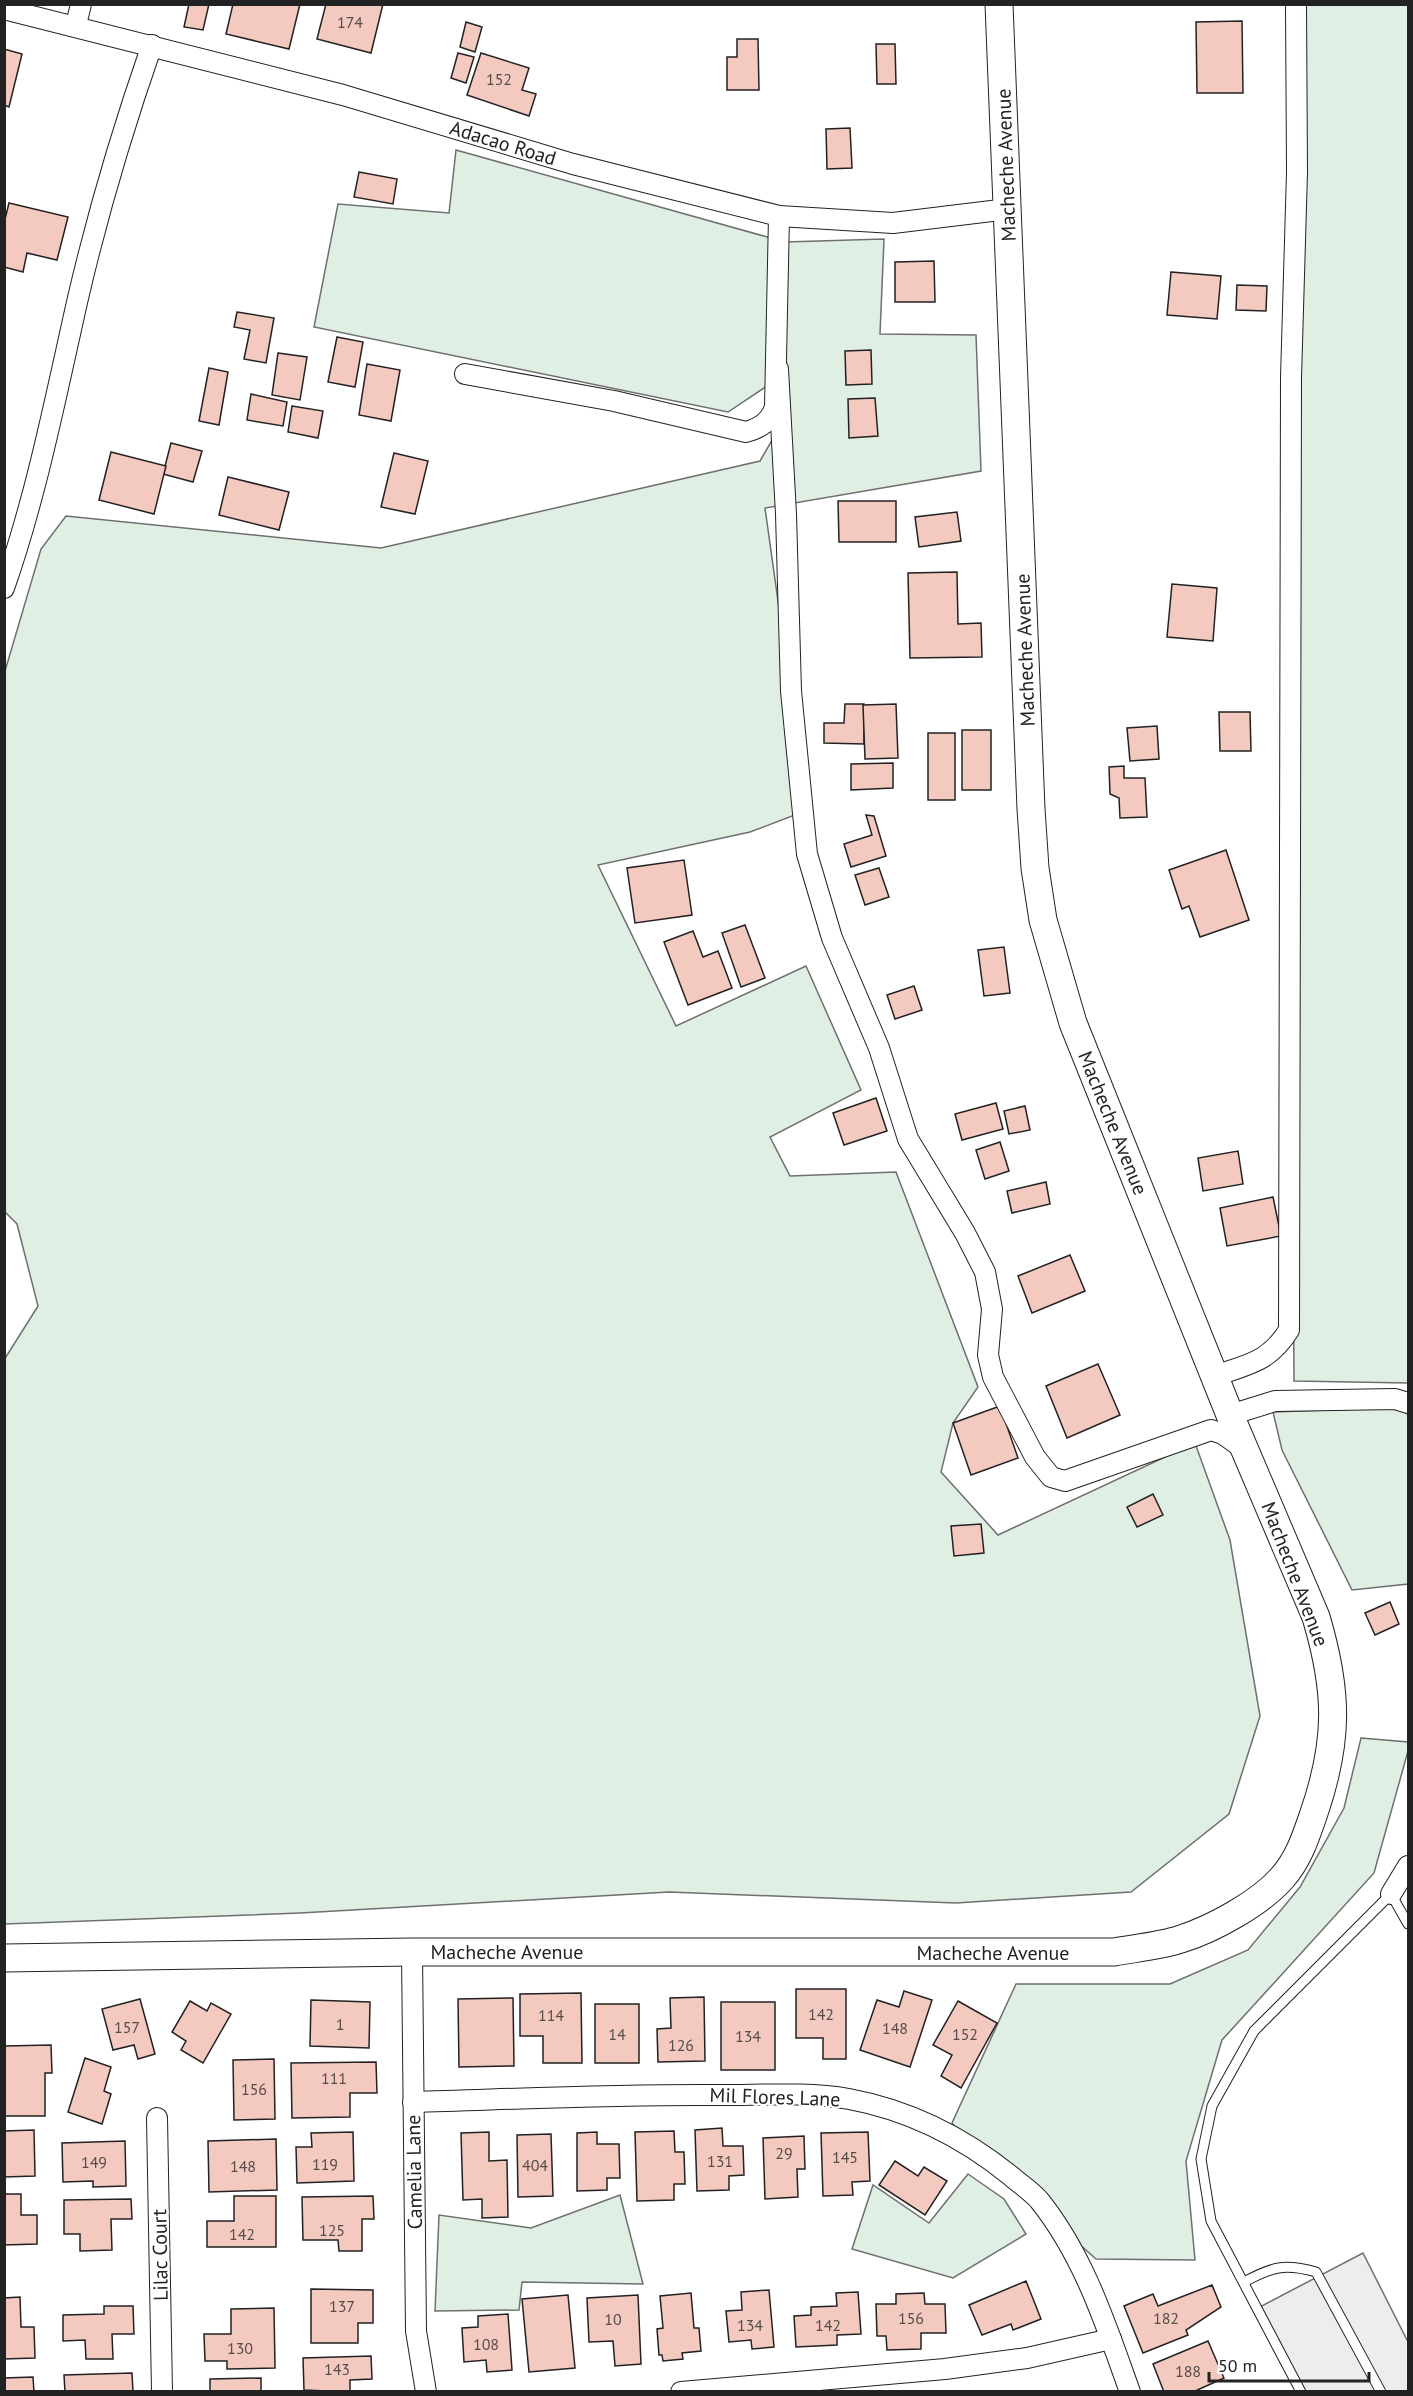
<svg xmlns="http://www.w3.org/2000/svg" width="1413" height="2396" font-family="'PT Sans',sans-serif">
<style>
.green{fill:#e0efe3;stroke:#6f6f6f;stroke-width:1.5}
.parking{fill:#ededed;stroke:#6f6f6f;stroke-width:1.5}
.building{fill:#f3c9c0;stroke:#222;stroke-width:1.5}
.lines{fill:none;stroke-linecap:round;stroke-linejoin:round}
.service-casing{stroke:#222;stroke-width:11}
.minor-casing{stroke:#222;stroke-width:22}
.secondary-casing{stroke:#222;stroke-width:29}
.service{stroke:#fff;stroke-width:9}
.minor{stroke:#fff;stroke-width:20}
.secondary{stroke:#fff;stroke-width:27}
.labels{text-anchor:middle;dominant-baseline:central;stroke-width:4.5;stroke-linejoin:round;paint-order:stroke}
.number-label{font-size:16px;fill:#564c4a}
.street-label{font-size:20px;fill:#222;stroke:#fff}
</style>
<rect width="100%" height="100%" fill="#fff"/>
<g class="green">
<path d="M1296 5H1408V1383L1294 1381 1291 875Z"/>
<path d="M456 150 785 242 884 239 880 334 976 335 981 471 765 508 797 737 800 813 750 832 598 865 676 1026 806 966 861 1090 770 1137 790 1176 896 1172 978 1387 953 1423 941 1472 998 1535 1195 1443 1230 1540 1260 1716 1229 1814 1131 1892 956 1903 669 1892 300 1913 5 1924 4 1360 38 1306 17 1224 5 1212V671L41 549 66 516 381 548 760 461 786 416 785 374 728 412 314 327 338 204 449 213Z"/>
<path d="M1385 1408 1407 1411 1408 1418V1584L1352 1590 1282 1450 1273 1412Z"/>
<path d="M1361 1738 1408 1742V1751L1374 1873 1222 2040 1186 2161 1195 2260 1096 2259 967 2144 952 2123 1016 1984H1170L1248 1950 1300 1887 1344 1808Z"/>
<path d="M968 2174 1004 2199 1026 2234 953 2278 852 2249 873 2185 929 2223Z"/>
<path d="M620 2195 643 2284 522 2282 519 2310 435 2311 439 2215 531 2228Z"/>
</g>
<path class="parking" d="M1363 2253 1408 2342V2391H1298L1256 2309Z"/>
<g class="building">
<path d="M189 4H209L203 30 184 27Z"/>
<path d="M233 4H300L289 49 226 34Z"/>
<path d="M326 4H383L371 53 317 39Z"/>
<path d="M1242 21 1243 93H1197L1196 22Z"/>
<path d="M466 22 482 27 475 52 460 47Z"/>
<path d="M737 39H758L759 90H727V57H737Z"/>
<path d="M876 44H895L896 84H877Z"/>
<path d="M4 49 22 54 9 107 4 105Z"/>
<path d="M458 53 474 57 466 83 451 78Z"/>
<path d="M481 53 529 68 522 90 536 94 529 116 467 95Z"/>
<path d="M850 128 852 168 827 169 826 129Z"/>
<path d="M359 172 397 179 393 204 354 197Z"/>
<path d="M9 203 68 217 57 260 27 253 23 272 4 267V223Z"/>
<path d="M934 261 935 302H895V262Z"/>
<path d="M1171 272 1221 276 1217 319 1167 315Z"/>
<path d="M1237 285 1267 286 1266 311 1236 310Z"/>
<path d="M237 312 274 318 266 363 244 359 250 330 234 327Z"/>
<path d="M337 337 363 342 355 387 328 382Z"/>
<path d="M871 350 872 384 846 385 845 351Z"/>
<path d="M278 353 307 357 300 400 272 395Z"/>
<path d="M367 364 400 370 391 421 359 415Z"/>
<path d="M209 368 228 372 219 425 199 421Z"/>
<path d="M251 394 287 402 283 426 247 420Z"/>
<path d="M875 398 878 436 849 438 848 399Z"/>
<path d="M292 406 323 411 318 438 288 432Z"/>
<path d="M171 443 202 451 193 482 163 474Z"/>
<path d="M111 452 166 466 154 514 99 500Z"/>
<path d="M394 453 428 461 415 514 381 507Z"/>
<path d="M228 477 289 492 279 530 219 515Z"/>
<path d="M838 501H896V542H839Z"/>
<path d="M957 512 961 541 919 547 915 517Z"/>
<path d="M957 572 958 624 981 623 982 657 910 658 908 573Z"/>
<path d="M1172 584 1217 588 1213 641 1167 637Z"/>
<path d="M845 704H864V744L824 743V723H844Z"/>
<path d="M896 704 898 758 865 759 863 705Z"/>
<path d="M1219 712H1250L1251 751H1220Z"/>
<path d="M1157 726 1159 759 1130 761 1127 728Z"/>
<rect x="962" y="730" width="29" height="60"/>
<rect x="928" y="733" width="27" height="67"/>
<path d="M893 763V788L851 790V764Z"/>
<path d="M1124 766V778H1145L1147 817 1120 818 1119 798 1110 794 1109 767Z"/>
<path d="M866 815 874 816 886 856 851 867 844 844 872 835Z"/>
<path d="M1226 850 1249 920 1200 937 1189 906 1182 909 1169 870Z"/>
<path d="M684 860 692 915 635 923 627 868Z"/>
<path d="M879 868 889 897 865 905 855 875Z"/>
<path d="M745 925 765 978 741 987 722 933Z"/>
<path d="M693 931 703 957 718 951 732 988 688 1005 664 942Z"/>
<path d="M1004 947 1010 993 984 996 978 950Z"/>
<path d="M914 986 922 1010 895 1019 887 995Z"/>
<path d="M876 1098 887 1131 844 1145 833 1113Z"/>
<path d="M996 1103 1003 1129 962 1140 955 1114Z"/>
<path d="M1025 1106 1030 1130 1009 1134 1004 1111Z"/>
<path d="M1000 1142 1009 1171 985 1179 976 1150Z"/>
<path d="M1238 1151 1243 1184 1203 1191 1198 1158Z"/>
<path d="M1046 1182 1050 1204 1012 1213 1007 1191Z"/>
<path d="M1273 1197 1281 1236 1227 1246 1220 1208Z"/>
<path d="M1070 1255 1085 1291 1032 1313 1018 1276Z"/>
<path d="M1098 1364 1120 1415 1067 1438 1046 1386Z"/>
<path d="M1000 1406 1018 1458 971 1475 953 1423Z"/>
<path d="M1153 1494 1163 1515 1137 1527 1127 1507Z"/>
<path d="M981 1524 984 1553 954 1556 951 1526Z"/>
<path d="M1390 1602 1399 1624 1375 1635 1365 1613Z"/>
<path d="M796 1989H846V2059H823V2038H796Z"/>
<path d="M904 1991 932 2000 910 2067 860 2050 877 2000 899 2007Z"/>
<path d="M581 1993 582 2063H543V2036H520V1994Z"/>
<path d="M704 1997 705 2061 658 2062 657 2029 671 2028 670 1998Z"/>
<path d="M513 1998 514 2066 459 2067 458 1999Z"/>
<path d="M140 1999 155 2054 138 2059 134 2045 113 2050 102 2009Z"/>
<path d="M311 2000 370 2002 369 2048 310 2046Z"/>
<path d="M190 2001 207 2011 211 2003 231 2014 203 2063 181 2050 186 2041 172 2032Z"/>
<path d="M958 2001 997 2023 961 2088 941 2076 952 2055 933 2045Z"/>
<rect x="721" y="2002" width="54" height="68"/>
<rect x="595" y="2004" width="44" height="59"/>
<path d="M51 2045 52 2073H45V2116H4V2046Z"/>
<path d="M85 2058 111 2067 104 2091 111 2094 102 2124 68 2112Z"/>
<path d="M274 2059 275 2119 234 2120 233 2060Z"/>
<path d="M376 2062 377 2093H350V2117L292 2118 291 2063Z"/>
<path d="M722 2128 723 2146H743L744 2175 729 2176V2190L697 2191 695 2130Z"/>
<path d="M34 2130 35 2176 4 2177V2131Z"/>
<path d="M674 2131 675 2152H684L685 2184H674V2200L637 2201 635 2132Z"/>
<path d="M353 2132 354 2181 297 2183 296 2147H312L311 2133Z"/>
<path d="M489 2132V2161L507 2160 508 2217 482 2218V2199L463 2200 461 2133Z"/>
<path d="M597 2132V2144H619L620 2178H607V2190L577 2191V2133Z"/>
<path d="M868 2132 870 2181 852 2182 853 2195 823 2196 821 2133Z"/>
<path d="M551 2134 553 2196 518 2197 517 2135Z"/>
<path d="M804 2136 805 2169H797L798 2197 765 2199 763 2138Z"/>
<path d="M276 2139 277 2190 209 2192 208 2141Z"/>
<path d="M125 2141 126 2186 93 2187V2181L63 2182 62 2143Z"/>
<path d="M895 2161 918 2176 924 2167 947 2181 925 2215 879 2185Z"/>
<path d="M4 2194H21V2215H37V2244L4 2245Z"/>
<path d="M234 2196H276V2247H207V2221H234Z"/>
<path d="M373 2196 374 2219H362V2251H339L338 2240H303L302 2197Z"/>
<path d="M131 2199 132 2219H111L112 2250 80 2251V2234H64V2200Z"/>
<path d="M1026 2281 1041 2319 1013 2330 1011 2324 982 2335 969 2305Z"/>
<path d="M1212 2285 1221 2307 1186 2330 1188 2335 1143 2353 1124 2306 1153 2294 1158 2306Z"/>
<path d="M311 2289 373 2290V2323H358V2343H311Z"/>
<path d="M769 2290 774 2347 752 2349 751 2340 729 2342 726 2311 742 2310 741 2292Z"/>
<path d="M858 2292 861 2334 837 2335V2345L796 2347 794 2316 811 2315V2307L837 2306 836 2293Z"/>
<path d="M691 2293 694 2328H699L701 2351 682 2353 683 2359 663 2361 662 2355H659L657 2329 663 2328 660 2296Z"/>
<path d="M924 2293 925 2304H945L946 2333H921V2349L887 2350 886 2336H877L876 2304H896V2294Z"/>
<path d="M568 2295 575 2368 529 2372 522 2299Z"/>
<path d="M638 2295 641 2364 615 2366 613 2341 589 2342 587 2298Z"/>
<path d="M20 2297 21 2327H34L35 2358 4 2359V2298Z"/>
<path d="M104 2306H133L134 2334H112L113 2359H86L85 2340 63 2341V2315L104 2314Z"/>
<path d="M274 2308 275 2368 227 2369V2361H205L204 2334H231V2309Z"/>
<path d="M508 2314 512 2370 487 2372 486 2360 464 2362 462 2328 478 2327V2316Z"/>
<path d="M1208 2341 1224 2378 1193 2392H1164L1153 2364Z"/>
<path d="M371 2356 372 2379 350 2380V2392L304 2390 303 2358Z"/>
<path d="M132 2373 133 2392H65L64 2375Z"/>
<path d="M33 2377 34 2392H4V2378Z"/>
<path d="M261 2378V2392H210V2379Z"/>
</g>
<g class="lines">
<defs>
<g id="service">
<path d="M1244 2282C1272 2267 1284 2263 1316 2272L1381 2392"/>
<path d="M1301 2392 1211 2221 1201 2159 1212 2106 1254 2031 1391 1894 1408 1924"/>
</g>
<g id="minor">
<path d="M4 9 343 95 573 164 779 216 893 223 1008 209"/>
<path d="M76 25 81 4"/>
<path d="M778 369 786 514 791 691 807 854 832 938 879 1048 908 1139 965 1233 985 1272 992 1309 988 1355 993 1377 1035 1457 1051 1477 1065 1481 1211 1430 1223 1434 1244 1449"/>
<path d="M465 374 614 401 746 432C760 428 770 422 775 407L779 216"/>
<path d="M4 588C37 494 56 395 78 298 98 212 123 128 152 45"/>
<path d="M1215 1376C1249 1364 1269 1362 1289 1330L1291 378 1297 172 1296 4"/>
<path d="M1230 1415 1275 1401 1395 1399 1408 1403"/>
<path d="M1391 1894 1408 1866"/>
<path d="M412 1952 416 2331 426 2392"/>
<path d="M413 2102C516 2099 619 2094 722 2095 764 2095 807 2092 849 2099 909 2110 964 2138 1011 2176 1020 2184 1031 2191 1039 2200 1084 2256 1106 2325 1130 2392"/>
<path d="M157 2118 162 2392"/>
<path d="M681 2392 945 2369 1027 2358 1111 2339"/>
</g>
<path id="secondary" d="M4 1958 412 1952H1114C1136 1948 1160 1946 1181 1939 1213 1929 1260 1903 1282 1878 1299 1859 1306 1836 1314 1813 1339 1740 1338 1691 1316 1617L1230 1415 1073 1023 1043 920 1035 868 1031 809 999 4"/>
</defs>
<use href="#service" class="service-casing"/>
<use href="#minor" class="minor-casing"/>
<use href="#secondary" class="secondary-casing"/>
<use href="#service" class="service"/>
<use href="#minor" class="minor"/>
<use href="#secondary" class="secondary"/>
</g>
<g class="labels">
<g class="number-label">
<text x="350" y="22">174</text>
<text x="499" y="79">152</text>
<text x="821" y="2014">142</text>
<text x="551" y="2015">114</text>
<text x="340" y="2024">1</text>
<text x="127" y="2027">157</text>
<text x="895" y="2028">148</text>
<text x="617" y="2034">14</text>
<text x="965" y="2034">152</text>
<text x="748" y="2036">134</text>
<text x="681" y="2045">126</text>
<text x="334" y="2078">111</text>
<text x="254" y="2089">156</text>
<text x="784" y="2153">29</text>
<text x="845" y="2157">145</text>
<text x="720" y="2161">131</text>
<text x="94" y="2162">149</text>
<text x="325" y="2164">119</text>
<text x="535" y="2165">404</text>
<text x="243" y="2166">148</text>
<text x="332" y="2230">125</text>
<text x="242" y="2234">142</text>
<text x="342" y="2306">137</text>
<text x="911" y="2318">156</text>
<text x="1166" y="2318">182</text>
<text x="613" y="2319">10</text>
<text x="750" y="2325">134</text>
<text x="828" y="2325">142</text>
<text x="486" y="2344">108</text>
<text x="240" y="2348">130</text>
<text x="337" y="2369">143</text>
<text x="1188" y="2371">188</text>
</g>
<g class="street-label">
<text transform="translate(503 143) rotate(17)">Adacao Road</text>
<text transform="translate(1006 165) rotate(-92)">Macheche Avenue</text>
<text transform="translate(1025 650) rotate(-92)">Macheche Avenue</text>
<text transform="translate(1113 1123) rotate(68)">Macheche Avenue</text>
<text transform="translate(1295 1574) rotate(69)">Macheche Avenue</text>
<text x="507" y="1952">Macheche Avenue</text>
<text x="993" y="1953">Macheche Avenue</text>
<text transform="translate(775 2097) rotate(2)">Mil Flores Lane</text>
<text transform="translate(414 2172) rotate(-91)">Camelia Lane</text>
<text transform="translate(160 2255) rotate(-91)">Lilac Court</text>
</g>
</g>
<rect width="1413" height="2396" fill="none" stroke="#222222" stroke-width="12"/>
<path d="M1209 2372v9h160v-9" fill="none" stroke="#222222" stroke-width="3"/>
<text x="1218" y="2372" font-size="18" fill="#222222" stroke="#ffffff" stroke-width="4.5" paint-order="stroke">50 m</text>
</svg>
